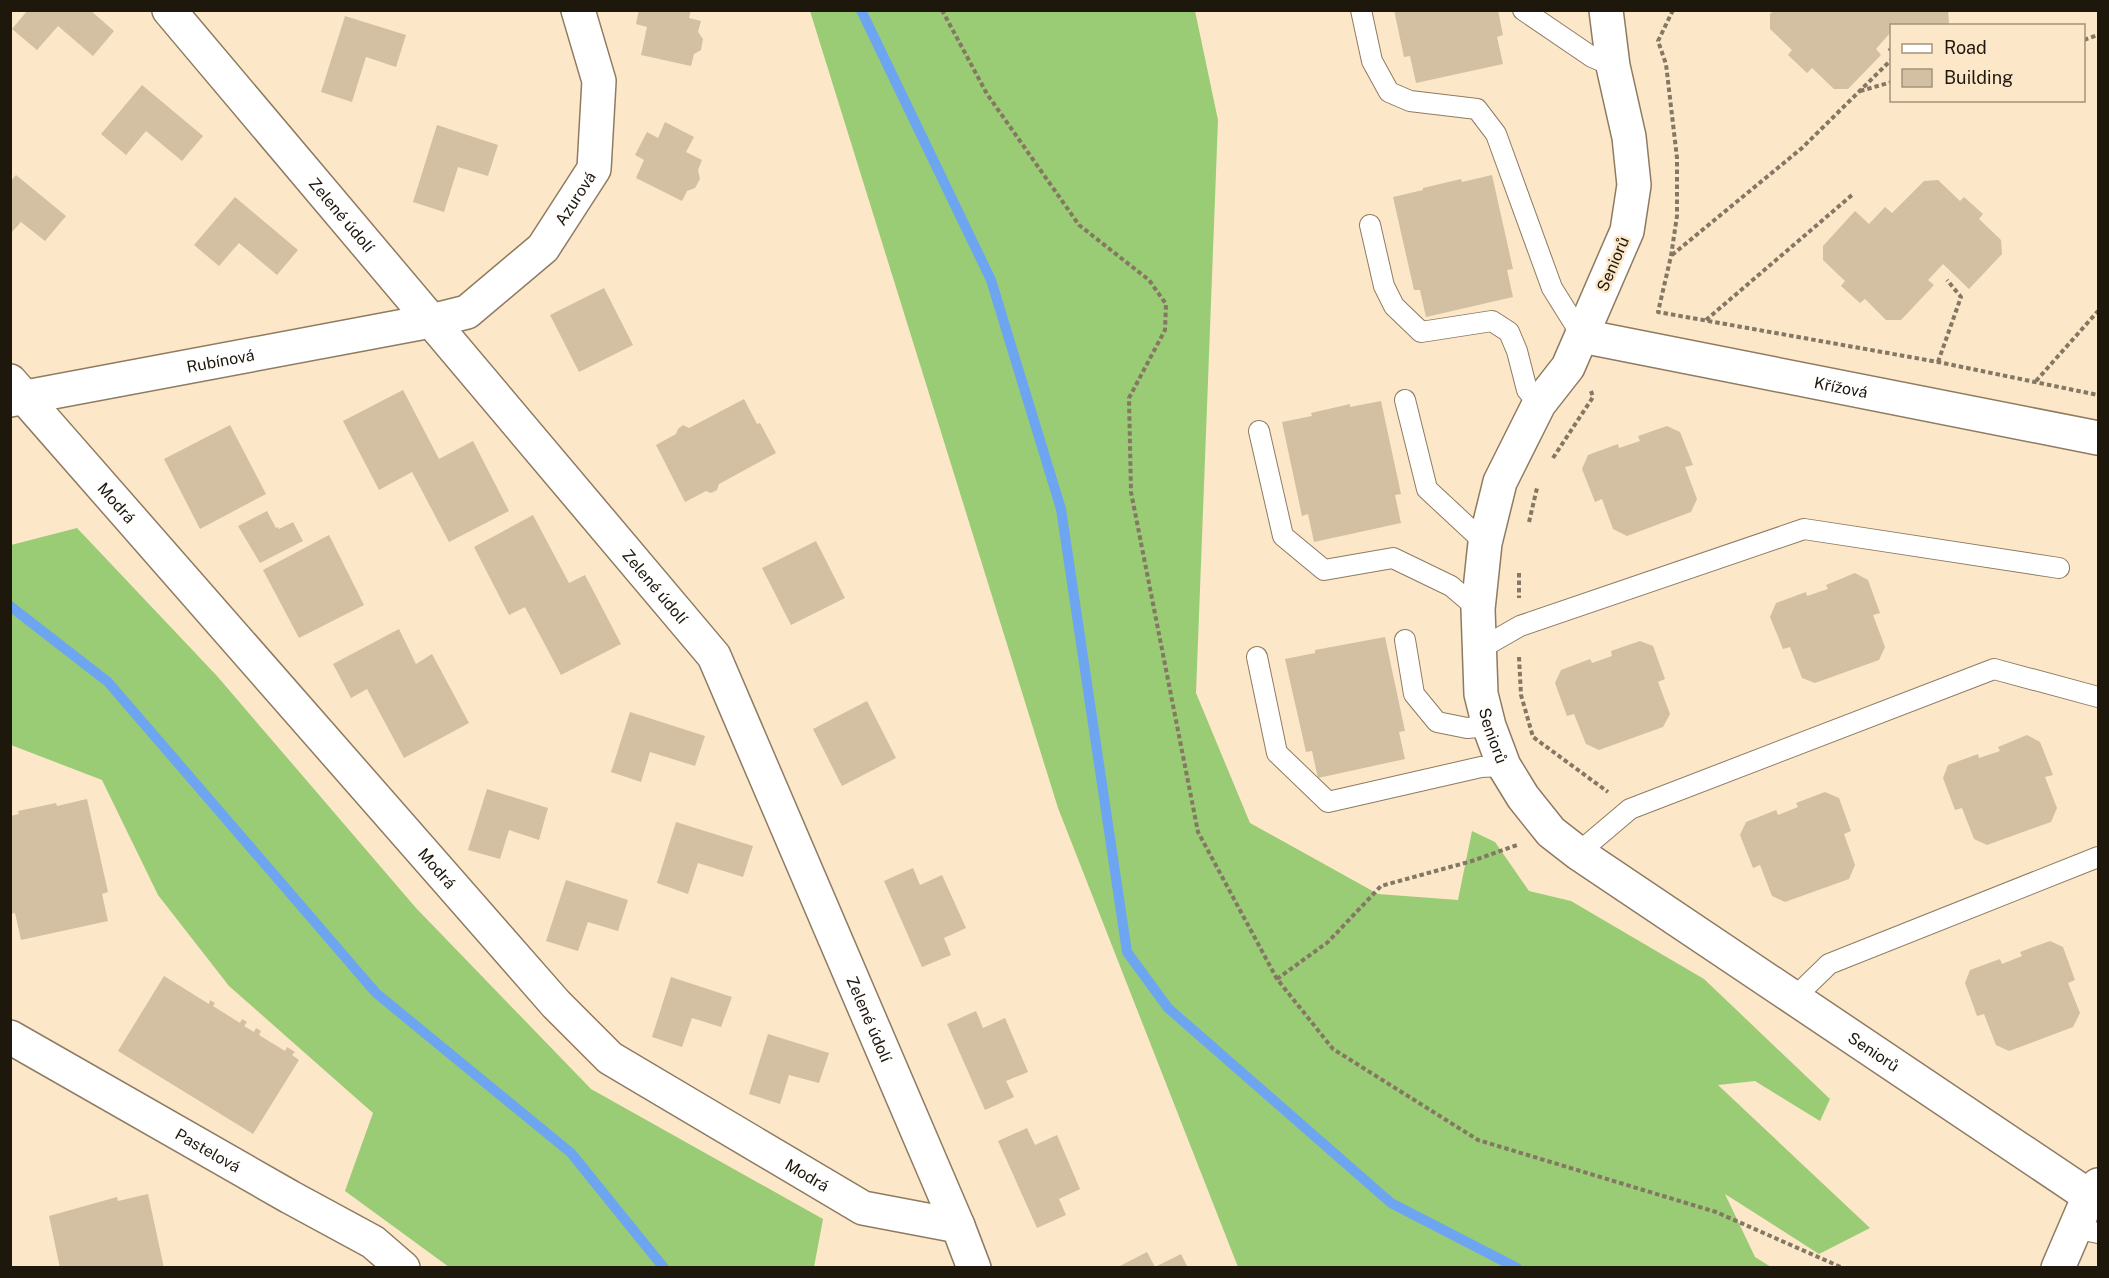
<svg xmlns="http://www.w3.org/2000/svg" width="2109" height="1278" font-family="'Public Sans',sans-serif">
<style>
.forest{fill:#9acb75}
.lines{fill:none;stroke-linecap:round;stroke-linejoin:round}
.stream{stroke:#6ea5f0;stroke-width:10}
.building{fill:#d3bfa2}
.lane-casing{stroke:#8e7b61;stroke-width:22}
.street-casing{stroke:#8e7b61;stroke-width:36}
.path{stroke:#847763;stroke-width:4;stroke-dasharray:4.5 3;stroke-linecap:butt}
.lane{stroke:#fff;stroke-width:20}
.street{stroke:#fff;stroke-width:33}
.labels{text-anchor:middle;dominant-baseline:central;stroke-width:5;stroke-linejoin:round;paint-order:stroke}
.street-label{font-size:16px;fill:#1e170c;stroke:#fce7c9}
</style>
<rect width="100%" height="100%" fill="#fce7c9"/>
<g class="forest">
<path d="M810 11H1195L1218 120 1196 693 1250 823 1378 894 1458 900 1472 831 1495 842 1529 891 1571 901 1704 979 1830 1099 1820 1121 1755 1081 1718 1085 1870 1228 1819 1254 1725 1194 1755 1257 1771 1267H1238L1058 808Z"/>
<path d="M77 528 217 676 416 908 591 1089 823 1219 814 1267H449L345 1191 373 1113 229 986 158 895 102 780 11 745V545Z"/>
</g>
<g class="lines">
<g class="stream">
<path d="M861 10 991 280 1061 509 1127 952 1168 1008 1391 1203 1517 1268"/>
<path d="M10 606 108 682 376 993 571 1153 664 1268"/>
</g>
</g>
<g class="building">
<path d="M28 10H90L114 31 93 56 58 26 37 50 12 29Z"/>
<path d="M639 10H691L689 18 701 21 698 32 703 39 701 50 694 54 691 66 641 55 647 27 636 24Z"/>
<path d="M1394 10H1498L1503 35 1497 37 1503 64 1416 83 1410 56 1404 57Z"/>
<path d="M1774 10H1948L1949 23 1947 26H1892V35L1890 33 1876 49 1881 55 1848 89H1834L1812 68 1807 73 1788 55 1792 50 1770 29V14Z"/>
<path d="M345 16 406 35 396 67 366 57 352 102 321 92Z"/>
<path d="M142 85 203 136 182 161 146 131 126 155 101 134Z"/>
<path d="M665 122 694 137 686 152 702 160 698 170 700 179 695 188 687 191 682 201 636 178 644 160 635 155 647 132 658 138Z"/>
<path d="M437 125 498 145 488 176 458 167 444 212 413 202Z"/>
<path d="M16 175 66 216 45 241 21 222 10 234V182Z"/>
<path d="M1492 175 1513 269 1507 270 1513 297 1426 317 1420 290H1414L1393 197 1423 190V188L1461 179 1462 182Z"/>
<path d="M1938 180 1960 201 1964 197 1983 214 1979 219 2001 240 2002 254 1969 289 1943 264 1928 280 1934 285 1901 320H1886L1865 299 1860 303 1841 286 1845 281 1823 260V246L1855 211 1869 224 1885 207 1892 213 1924 181Z"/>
<path d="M235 197 298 250 277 275 239 243 219 266 194 245Z"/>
<path d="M604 288 633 345 579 372 550 315Z"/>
<path d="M403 390 439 459 473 441 509 511 449 542 412 472 379 490 343 421Z"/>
<path d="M744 399 757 424 760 423 776 453 719 484 717 490 711 493 706 491 685 502 656 445 676 434 678 429 683 425 689 428Z"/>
<path d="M1381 401 1401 494 1395 495 1401 523 1314 542 1308 514 1302 516 1282 422 1312 416 1311 413 1350 404V407Z"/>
<path d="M230 425 266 494 200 529 164 459Z"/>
<path d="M1667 426 1680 432 1693 465 1685 467 1697 499 1691 512 1627 536 1613 529 1602 499 1595 502 1582 469 1588 455 1618 444 1619 448 1640 441 1638 436Z"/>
<path d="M267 511 276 528 278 527 279 529 293 522 303 541 260 563 238 526Z"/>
<path d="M533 515 569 583 585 575 621 644 561 675 525 607 509 615 474 547Z"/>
<path d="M329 535 364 605 299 638 263 570Z"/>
<path d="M816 541 845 598 791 625 762 568Z"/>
<path d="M1855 573 1868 580 1880 613 1873 615 1885 647 1879 660 1815 683 1802 678 1790 647 1783 649 1770 617 1776 603 1806 592 1807 596 1828 589 1826 585Z"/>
<path d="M399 629 416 664 432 654 469 723 404 758 367 689 351 698 333 664Z"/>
<path d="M1385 637 1405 731 1399 732 1405 759 1318 778 1312 751 1306 752 1285 659 1315 653V650Z"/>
<path d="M1640 641 1653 646 1665 679 1658 682 1670 714 1663 727 1599 750 1586 744 1574 714 1567 716 1555 683 1561 670 1590 659 1592 663 1612 656 1611 651Z"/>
<path d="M867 701 896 758 842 786 813 729Z"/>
<path d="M630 712 705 736 695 766 650 752 641 782 611 772Z"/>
<path d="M2027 735 2040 742 2053 775 2045 777 2057 808 2051 822 1987 845 1974 839 1962 808 1955 810 1943 778 1948 765 1978 754 1979 758 2000 751 1998 747Z"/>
<path d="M487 789 548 808 539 840 509 830 500 859 468 850Z"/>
<path d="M1825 792 1839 798 1851 831 1844 834 1855 865 1849 879 1785 902 1772 896 1760 865 1753 868 1740 835 1746 822 1776 810 1778 815 1798 807 1796 803Z"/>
<path d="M87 799 108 892 102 894 108 921 21 940 15 913 10 914V816L19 814 18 811 56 803 57 806Z"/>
<path d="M676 822 753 846 743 877 698 863 688 894 657 883Z"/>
<path d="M913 868 920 885 942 875 966 928 944 938 951 955 922 967 884 881Z"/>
<path d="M566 880 628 900 618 931 588 922 578 951 546 941Z"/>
<path d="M2050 941 2063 947 2075 980 2068 983 2080 1013 2073 1027 2009 1051 1996 1045 1984 1014 1977 1016 1965 983 1970 970 2000 959 2002 964 2022 956 2020 952Z"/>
<path d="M164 976 209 1004 210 1000 215 1003 213 1006 240 1023 242 1019 247 1022 244 1026 254 1032 256 1028 261 1031 259 1035 285 1051 287 1047 295 1052 292 1055 299 1060 253 1134 118 1051Z"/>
<path d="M671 977 732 997 721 1027 692 1018 682 1047 652 1037Z"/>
<path d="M976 1011 983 1028 1005 1018 1028 1072 1006 1081 1014 1097 985 1110 947 1024Z"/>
<path d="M768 1034 829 1053 819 1083 789 1075 780 1104 749 1094Z"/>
<path d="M1027 1128 1035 1145 1057 1135 1080 1189 1059 1199 1066 1215 1037 1228 998 1141Z"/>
<path d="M148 1194 164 1268H60L49 1216 117 1197 118 1201Z"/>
<path d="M1147 1252 1155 1267 1181 1254 1188 1268H1116Z"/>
</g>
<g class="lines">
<defs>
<g id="lane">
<path d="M1361 10 1372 61 1389 92 1410 101 1477 109 1496 134 1552 288 1582 336"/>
<path d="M1523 10 1592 57 1613 66"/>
<path d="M1370 225 1384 286 1394 306 1421 332 1492 321 1509 332 1517 351 1527 390 1539 404"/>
<path d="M1405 400 1427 489 1485 543"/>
<path d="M1259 431 1283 536 1324 570 1393 558 1451 586 1478 609"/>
<path d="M1405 640 1414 694 1437 722 1467 728 1489 726"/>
<path d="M1478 650 1520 626 1804 529 2059 568"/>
<path d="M1257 657 1277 753 1328 802 1481 767 1504 766"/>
<path d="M1578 853 1630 809 1994 669 2098 697"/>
<path d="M1794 998 1829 964 2098 857"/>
<path d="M2075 1228 2098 1233"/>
</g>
<g id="street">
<path id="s1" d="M169 10 714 656 958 1226 974 1268"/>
<path id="s2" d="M1606 10 1613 66 1629 137 1634 185 1627 231 1568 367 1539 404 1500 482 1485 543 1478 609 1481 694 1489 726 1504 766 1523 797 1551 832 1578 853 2089 1196"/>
<path id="s3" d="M1582 336 2098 438"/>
<path id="s4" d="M10 381 556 1004 610 1058 863 1208 958 1226"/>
<path id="s5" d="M10 400 431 321 467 312 543 248 594 169 599 81 578 10"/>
<path id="s6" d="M10 1037 290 1197 373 1242 403 1268"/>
<path d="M2058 1268 2089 1196 2098 1185"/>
</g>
</defs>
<use href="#lane" class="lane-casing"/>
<use href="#street" class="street-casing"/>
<g class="path">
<path d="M942 10 987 94 1079 225 1149 280 1166 304 1165 330 1129 398 1131 492 1198 832 1277 979 1333 1049 1478 1140 1716 1212 1843 1268"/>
<path d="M1673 10 1658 41 1666 64 1677 158V216L1671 256 1658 312 1938 362 2098 395"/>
<path d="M2084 40 2098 35"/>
<path d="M1889 48 1892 51"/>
<path d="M1860 91 1892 82"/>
<path d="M1672 255 1802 148 1892 59"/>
<path d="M1706 320 1852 195"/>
<path d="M1938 362 1961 297 1947 280"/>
<path d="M2036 381 2098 311"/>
<path d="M1553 458 1593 397 1591 391"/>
<path d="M1529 522 1537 488"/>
<path d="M1519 573V598"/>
<path d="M1519 657 1521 695 1533 737 1608 792"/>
<path d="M1277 979 1328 942 1381 886 1472 861 1517 845"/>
</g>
<use href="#lane" class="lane"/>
<use href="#street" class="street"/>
</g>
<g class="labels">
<g class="street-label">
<text stroke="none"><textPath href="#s5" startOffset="624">Azurová</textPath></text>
<text stroke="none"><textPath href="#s1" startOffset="268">Zelené údolí</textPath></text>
<text transform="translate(1613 264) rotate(-67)">Seniorů</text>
<text stroke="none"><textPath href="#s5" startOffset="214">Rubínová</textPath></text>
<text stroke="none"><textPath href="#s3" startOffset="264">Křížová</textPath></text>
<text stroke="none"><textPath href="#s4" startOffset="162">Modrá</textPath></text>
<text stroke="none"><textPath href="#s1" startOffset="754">Zelené údolí</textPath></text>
<text stroke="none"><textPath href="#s2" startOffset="764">Seniorů</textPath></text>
<text stroke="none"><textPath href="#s4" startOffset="648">Modrá</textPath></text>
<text stroke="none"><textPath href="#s1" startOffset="1240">Zelené údolí</textPath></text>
<text stroke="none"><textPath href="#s2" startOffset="1268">Seniorů</textPath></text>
<text stroke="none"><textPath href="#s6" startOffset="228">Pastelová</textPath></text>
<text stroke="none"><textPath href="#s4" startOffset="1134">Modrá</textPath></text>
</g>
</g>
<rect width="2109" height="1278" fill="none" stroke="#1e170c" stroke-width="24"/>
<rect x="1890" y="24" width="195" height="78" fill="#fce7c9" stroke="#a3947d" stroke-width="1.5"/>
<rect x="1902" y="44" width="30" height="9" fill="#ffffff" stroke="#a3947d" stroke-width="1.5"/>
<text x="1944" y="54" font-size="18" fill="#1e170c">Road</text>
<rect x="1902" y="69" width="30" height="18" fill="#d3bfa2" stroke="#a3947d" stroke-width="1.5"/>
<text x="1944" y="84" font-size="18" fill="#1e170c">Building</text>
</svg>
